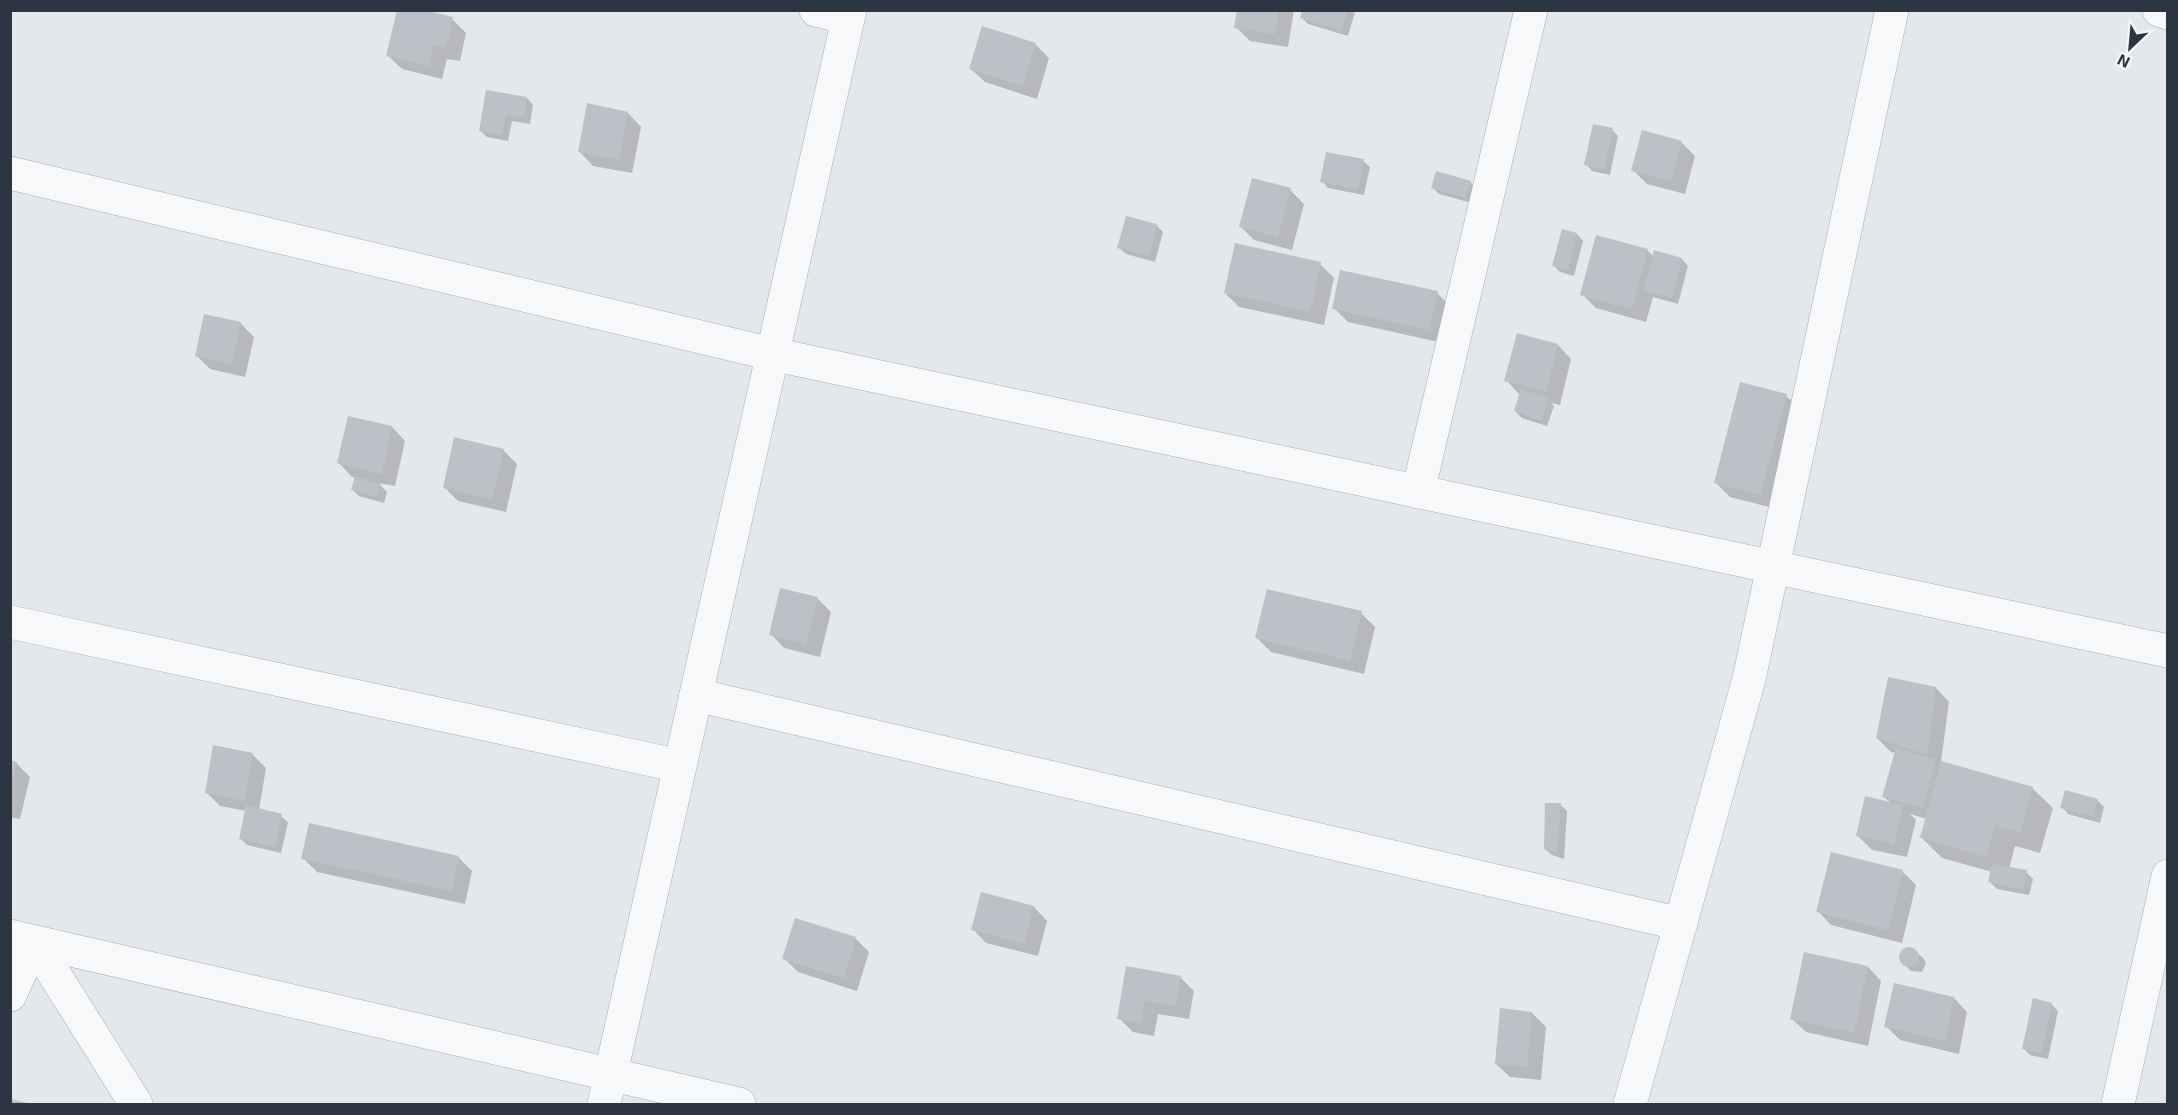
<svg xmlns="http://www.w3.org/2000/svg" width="2178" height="1115" font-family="'Exo 2',sans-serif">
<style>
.shadow{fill:#0003}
.building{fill:#bbc1c7}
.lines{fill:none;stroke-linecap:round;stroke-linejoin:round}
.minor-casing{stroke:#a9aeb5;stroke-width:34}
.minor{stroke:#f6f8f9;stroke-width:33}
</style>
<rect width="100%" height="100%" fill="#e4e7eb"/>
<g class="shadow">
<path d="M1238 10H1294L1288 47 1250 41 1236 27Z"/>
<path d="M1304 10H1354L1355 12 1348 36 1308 24 1302 18Z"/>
<path d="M452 19 466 33 460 61 447 59 442 79 402 69 388 56Z"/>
<path d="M1035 44 1049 58 1037 99 985 82 971 69Z"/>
<path d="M527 98 533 105 530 124 512 121 508 141 487 137 480 130Z"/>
<path d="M628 113 641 127 632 173 593 166 580 152Z"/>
<path d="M1612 130 1618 136 1610 175 1592 171 1586 164Z"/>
<path d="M1643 132 1682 143 1695 156 1685 194 1647 184 1633 170Z"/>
<path d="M1363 161 1370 167 1364 195 1328 188 1322 181Z"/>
<path d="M1470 182 1476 189 1472 203 1439 194 1432 187Z"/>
<path d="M1290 190 1304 204 1292 250 1254 240 1241 227Z"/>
<path d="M1156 225 1163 232 1155 262 1126 254 1119 248Z"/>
<path d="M1577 234 1583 241 1574 276 1560 272 1554 266Z"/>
<path d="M1647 250 1654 257 1682 259 1688 266 1678 304 1653 297 1646 322 1596 308 1582 294Z"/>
<path d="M1320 264 1334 278 1324 325 1239 307 1225 293Z"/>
<path d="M1437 293 1451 307 1443 343 1348 322 1334 308Z"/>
<path d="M240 323 254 337 245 377 210 369 196 355Z"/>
<path d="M1558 345 1571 359 1560 405 1551 403 1554 406 1547 426 1522 418 1515 411 1520 395 1506 380Z"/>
<path d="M1786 396 1800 409 1773 508 1730 497 1716 483Z"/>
<path d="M392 427 405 441 395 486 378 483 387 492 384 503 359 496 353 490 356 478 352 477 339 463Z"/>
<path d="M503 450 517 464 506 512 458 501 444 487Z"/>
<path d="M817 598 831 612 820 657 784 648 771 634Z"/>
<path d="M1361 613 1375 627 1364 674 1271 652 1257 638Z"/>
<path d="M1936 688 1949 702 1941 762 2032 788 2053 808 2040 853 2015 846 2009 869 2026 872 2033 879 2029 895 1997 889 1990 882 1992 872 1942 858 1921 837 1927 819 1910 814 1916 820 1907 857 1872 850 1858 836 1891 803 1884 797 1896 753 1891 752 1877 738Z"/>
<path d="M252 754 266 768 259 810 281 816 288 822 281 853 247 845 240 838 246 811 220 806 206 792Z"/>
<path d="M10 762 16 763 30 777 20 819 10 817Z"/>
<path d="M2097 800 2104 807 2100 823 2068 814 2062 807Z"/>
<path d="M1560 805 1567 811 1564 859 1552 855 1545 849Z"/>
<path d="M458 857 472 871 465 904 317 872 303 858Z"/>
<path d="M1902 871 1916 885 1902 943 1831 925 1818 911Z"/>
<path d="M1034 907 1047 921 1038 956 986 943 973 929Z"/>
<path d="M855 938 869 952 857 991 798 972 784 958Z"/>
<path d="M1907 948 1915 951 1923 958 1926 963 1922 972 1911 971 1904 964 1900 956 1902 951Z"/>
<path d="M1868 967 1881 981 1868 1046 1806 1032 1792 1019Z"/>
<path d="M1127 968 1180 977 1194 991 1189 1019 1158 1014 1154 1036 1133 1032 1119 1018Z"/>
<path d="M1954 998 1967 1012 1959 1054 1900 1040 1886 1026Z"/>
<path d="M2051 1004 2058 1011 2048 1059 2030 1055 2024 1049Z"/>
<path d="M1532 1013 1546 1027 1541 1080 1510 1077 1496 1064Z"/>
</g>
<g class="building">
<path d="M397 10H424L453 17 446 48 433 46 429 66 386 56Z"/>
<path d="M1237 10H1278L1275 34 1234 28Z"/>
<path d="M1302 10H1347L1341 31 1300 18Z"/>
<path d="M982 26 1036 43 1023 86 969 69Z"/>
<path d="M486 90 527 97 524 118 506 115 502 135 479 131Z"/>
<path d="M587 103 628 112 619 160 578 152Z"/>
<path d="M1593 124 1613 128 1604 169 1584 165Z"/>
<path d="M1642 130 1682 141 1671 181 1631 171Z"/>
<path d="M1326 152 1364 159 1358 189 1320 182Z"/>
<path d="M1436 171 1471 181 1466 198 1431 188Z"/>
<path d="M1252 178 1291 188 1278 237 1239 227Z"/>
<path d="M1126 216 1157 224 1149 256 1117 248Z"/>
<path d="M1562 229 1577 233 1568 270 1552 266Z"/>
<path d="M1596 235 1648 249 1632 309 1580 295Z"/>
<path d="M1235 243 1321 262 1310 312 1224 293Z"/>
<path d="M1654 250 1682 258 1672 298 1644 291Z"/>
<path d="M1340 270 1438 291 1429 330 1332 309Z"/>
<path d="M204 314 241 322 231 364 195 356Z"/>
<path d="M1517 333 1558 344 1546 392 1504 381Z"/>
<path d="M1740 382 1787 394 1760 495 1714 483Z"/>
<path d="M1521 389 1548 398 1541 421 1514 411Z"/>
<path d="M348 416 392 426 382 474 337 463Z"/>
<path d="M454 437 504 449 492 500 443 488Z"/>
<path d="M355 476 381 484 377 497 351 490Z"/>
<path d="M780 588 818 597 806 644 769 635Z"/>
<path d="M1267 589 1362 611 1350 661 1255 638Z"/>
<path d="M1888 677 1936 687 1927 755 1876 738Z"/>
<path d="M213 745 253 753 245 801 205 793Z"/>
<path d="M1896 748 1936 759 1923 808 1882 797Z"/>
<path d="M10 760 17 762 11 785 10 784Z"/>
<path d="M1941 761 2033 787 2020 833 1995 826 1986 857 1920 838Z"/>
<path d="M2065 790 2098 799 2093 817 2060 808Z"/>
<path d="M1865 796 1903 805 1894 844 1856 836Z"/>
<path d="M1545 803H1561L1557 853 1544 849Z"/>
<path d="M246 805 282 814 275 847 239 839Z"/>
<path d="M309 823 459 856 452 891 301 859Z"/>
<path d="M1831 852 1903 870 1888 930 1816 912Z"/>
<path d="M1992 864 2027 870 2023 890 1988 882Z"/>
<path d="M981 892 1034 906 1024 944 971 930Z"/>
<path d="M795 918 856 937 844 978 782 959Z"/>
<circle cx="1909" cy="957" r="10"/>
<path d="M1804 952 1868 966 1854 1033 1790 1019Z"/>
<path d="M1126 966 1181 976 1176 1006 1144 1001 1141 1023 1117 1019Z"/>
<path d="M1894 983 1954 997 1945 1041 1884 1027Z"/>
<path d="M2033 998 2052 1003 2041 1053 2022 1049Z"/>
<path d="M1500 1008 1532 1012 1527 1067 1495 1064Z"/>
<path d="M10 1099 32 1104H10Z"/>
</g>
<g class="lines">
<defs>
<g id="minor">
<path d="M816 10 848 18"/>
<path d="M2159 10 2168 13"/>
<path d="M10 173 772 354 2168 651"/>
<path d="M1418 492 1531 10"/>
<path d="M10 622 680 766"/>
<path d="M696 695 1681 924"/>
<path d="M10 936 739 1104"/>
<path d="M34 942 136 1104"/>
<path d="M10 995 34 942"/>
<path d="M604 1104 850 10"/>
<path d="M1630 1104 1749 679 1892 10"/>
<path d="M2118 1104 2168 876"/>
</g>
</defs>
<use href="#minor" class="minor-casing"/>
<use href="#minor" class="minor"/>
</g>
<rect width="2178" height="1115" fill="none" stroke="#2c3642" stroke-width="24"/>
<g transform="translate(2130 48) rotate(206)" stroke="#f3f6f8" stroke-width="4.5" paint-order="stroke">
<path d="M0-4.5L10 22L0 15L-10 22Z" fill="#2c3642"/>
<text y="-9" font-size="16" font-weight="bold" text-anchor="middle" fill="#2c3642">N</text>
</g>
</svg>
